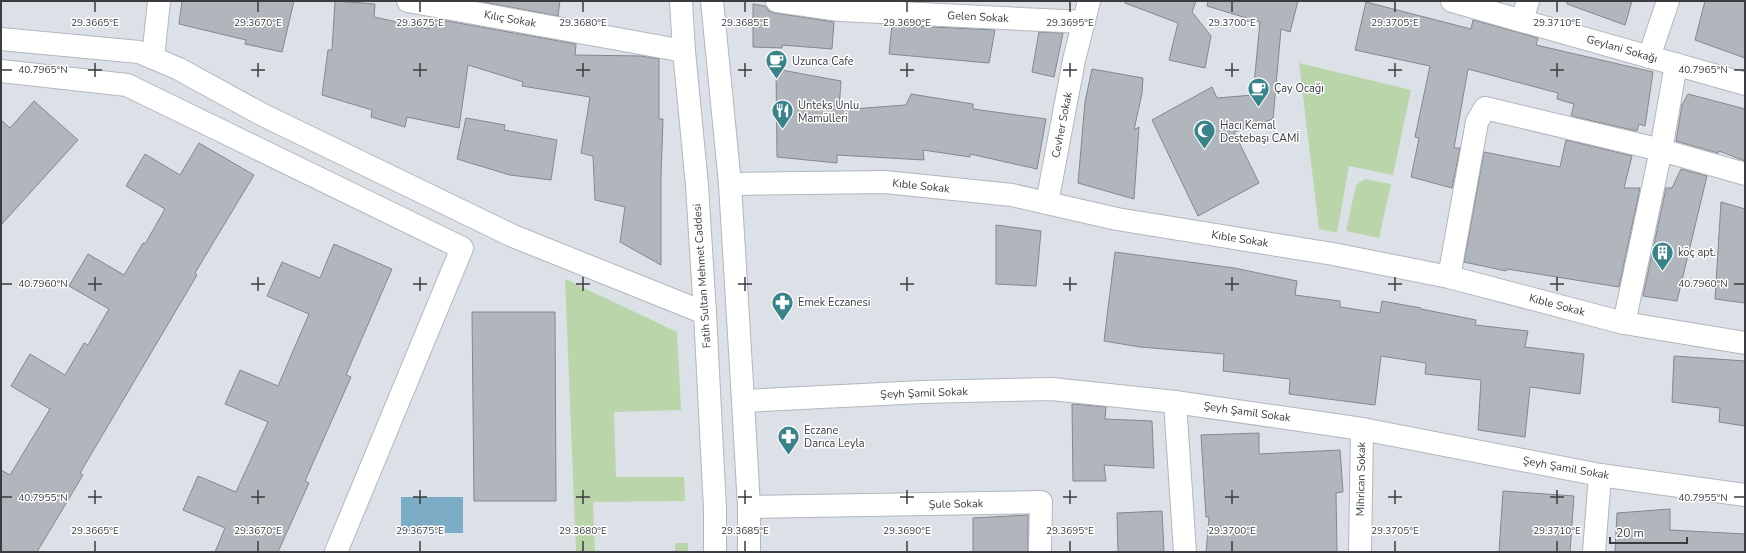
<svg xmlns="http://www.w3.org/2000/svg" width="1746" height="553" font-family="'Nunito Sans',sans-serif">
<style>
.green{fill:#bbd5ab}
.water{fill:#7cabc6}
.building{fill:#b1b6bc;stroke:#83888e}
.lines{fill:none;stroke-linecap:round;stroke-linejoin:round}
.minor-casing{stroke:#b2b7bd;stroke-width:24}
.major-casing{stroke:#b2b7bd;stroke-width:24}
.minor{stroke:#fff;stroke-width:22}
.major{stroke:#fff;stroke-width:22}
.ticks{fill:none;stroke:#3a3c3f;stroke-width:1.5}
.labels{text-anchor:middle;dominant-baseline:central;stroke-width:3;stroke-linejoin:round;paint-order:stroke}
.street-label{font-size:11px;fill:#3a3c3f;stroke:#fff}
.poi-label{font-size:11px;fill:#3a3c3f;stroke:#fff;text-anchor:start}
.ticks-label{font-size:10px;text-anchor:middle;fill:#3a3c3f;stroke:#fff;stroke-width:3;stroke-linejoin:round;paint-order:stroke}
</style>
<rect width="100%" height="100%" fill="#dce1e8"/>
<g class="green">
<path d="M1299 63 1411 90 1393 175 1349 166 1337 233 1319 229Z"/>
<path d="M1365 179 1391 184 1379 238 1346 231 1356 185Z"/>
<path d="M565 279 677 332 681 410 614 412 616 477H684L685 501 593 502 595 552H576Z"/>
<rect x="675" y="543" width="13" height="9"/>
</g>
<rect class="water" x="401" y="497" width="62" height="36"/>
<g class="building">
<path d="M182 1H294L282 52 245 44 246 40 179 24Z"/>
<path d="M335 1 375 4 374 17 429 29 430 18 576 44 575 55 641 56 659 59V119H663L661 177V265L620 242 625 207 595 200 593 156 581 153 590 97 522 86 523 82 468 65 459 128 407 117 405 127 371 117 372 110 322 95 328 50H332Z"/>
<path d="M478 1H560L558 16Z"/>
<path d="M1126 1H1196L1192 12 1211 36 1205 68 1169 60 1178 23 1125 3Z"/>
<path d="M1208 1H1298L1290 32 1281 29 1273 119 1234 132 1259 183 1198 216 1152 120 1212 87 1217 98 1253 95 1260 22 1207 6Z"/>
<path d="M1567 1H1632L1625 25 1567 4Z"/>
<path d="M1705 1H1745V58L1695 40Z"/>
<path d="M1366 2 1471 29 1473 20 1538 38 1536 45 1653 72 1645 126 1639 124 1637 131 1571 116 1574 104 1557 99 1558 93 1468 69 1454 148H1460L1452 188 1411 177 1419 138 1415 137 1430 66 1355 50Z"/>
<path d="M753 4 765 6 769 11 775 13 834 22 832 49 782 45V48L753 47Z"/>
<path d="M892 25 995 30 989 63 889 54Z"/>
<path d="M1039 32 1063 33 1054 77 1032 72Z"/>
<path d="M776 69 841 81 839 110 906 105 911 94 973 104V109L1046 119 1037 169 970 154V157L923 150 924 160 837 155V163L777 157Z"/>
<path d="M1092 69 1143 78 1142 93 1134 130 1139 127 1134 199 1078 183 1085 102Z"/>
<path d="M1688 94 1745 109V161L1719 151 1718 153 1676 141 1682 105Z"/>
<path d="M34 101 78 140 1 225V120L10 128Z"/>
<path d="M466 118 505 125 504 130 557 140 551 180 510 175 457 159Z"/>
<path d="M1566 140 1632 156 1624 188H1640L1619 287 1507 269 1506 271 1464 262 1484 152 1560 167Z"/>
<path d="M199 143 254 175 195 273 197 275 80 473 83 475 37 552H1V470L10 475 50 409 11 386 30 354 65 375 84 343 88 345 109 309 69 286 88 254 124 275 143 243 145 244 165 209 126 186 145 154 180 175Z"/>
<path d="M1681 169 1707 176 1677 301 1643 296 1666 188H1672Z"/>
<path d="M1721 202 1745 209V303L1715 299Z"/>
<path d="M996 225 1041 231 1036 286 996 284Z"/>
<path d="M334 244 392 269 346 375 351 377 305 481 309 483 278 552H215L225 528 183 510 198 476 236 492 268 422 225 404 240 370 278 386 309 314 267 296 282 262 320 278Z"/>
<path d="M1115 252 1234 268 1297 281 1295 295 1340 301V307L1380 313 1382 301 1421 308V309L1476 320 1475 325 1528 331 1525 347 1584 354 1580 394 1530 387 1525 437 1478 430 1481 380 1425 374 1426 363 1381 356 1375 405 1289 394 1290 379 1223 371 1224 354 1140 347 1104 341Z"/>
<path d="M472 312H555L556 501H474Z"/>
<path d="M1674 356 1745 361V426L1719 422 1720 408 1672 402Z"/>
<path d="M1072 404 1106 407 1105 419 1152 421 1154 468 1104 465 1106 481H1073Z"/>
<path d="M1259 433V454L1340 450 1343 492 1336 493 1337 552H1206L1209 517H1206L1201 435Z"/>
<path d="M1503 491 1574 496 1570 552H1499Z"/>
<path d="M1670 509V530L1745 534V552H1615L1617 513Z"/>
<path d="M1162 511 1164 552H1118L1117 513Z"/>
<path d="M1028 515V552H973V518Z"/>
</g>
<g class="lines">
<defs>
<g id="minor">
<path d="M408 1 684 51"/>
<path d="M777 1 840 10 1084 22"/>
<path d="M1452 1 1745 84"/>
<path d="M1522 20 1528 1"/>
<path d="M1 39 139 52 179 69 263 115 513 236 705 313"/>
<path d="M1649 57 1668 1"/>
<path d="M153 58 159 1"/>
<path d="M1 71 127 85 462 248 336 552"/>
<path d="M730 184 885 182 1012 195 1117 219 1333 254 1449 277 1624 323 1745 343"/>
<path d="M1047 203 1074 60 1089 1"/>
<path d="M1449 277 1477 122 1485 108 1661 150 1745 174"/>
<path d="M1624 323 1661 150 1676 64"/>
<path d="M743 401 922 392 1052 389 1175 402 1362 429 1600 475 1745 495"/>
<path d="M1175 402 1185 552"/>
<path d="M749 507 1041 502 1040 552"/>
<path d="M1360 552 1362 429"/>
<path d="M1594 552 1600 475"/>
</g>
<g id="major">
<path d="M681 1 684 51 697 185 705 313 715 509V552"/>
<path d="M712 1 730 184 743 401 749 507V552"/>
</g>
</defs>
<use href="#minor" class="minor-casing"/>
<use href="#major" class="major-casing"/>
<use href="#minor" class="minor"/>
<use href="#major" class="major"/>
</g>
<path class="ticks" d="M95 2V12M258 2V12M420 2V12M583 2V12M745 2V12M907 2V12M1070 2V12M1232 2V12M1395 2V12M1557 2V12M95 63V77M258 63V77M420 63V77M583 63V77M745 63V77M907 63V77M1070 63V77M1232 63V77M1395 63V77M1557 63V77M2 70H12M88 70H102M251 70H265M413 70H427M576 70H590M738 70H752M900 70H914M1063 70H1077M1225 70H1239M1388 70H1402M1550 70H1564M1734 70H1744M95 277V291M258 277V291M420 277V291M583 277V291M745 277V291M907 277V291M1070 277V291M1232 277V291M1395 277V291M1557 277V291M2 284H12M88 284H102M251 284H265M413 284H427M576 284H590M738 284H752M900 284H914M1063 284H1077M1225 284H1239M1388 284H1402M1550 284H1564M1734 284H1744M95 490V504M258 490V504M420 490V504M583 490V504M745 490V504M907 490V504M1070 490V504M1232 490V504M1395 490V504M1557 490V504M2 497H12M88 497H102M251 497H265M413 497H427M576 497H590M738 497H752M900 497H914M1063 497H1077M1225 497H1239M1388 497H1402M1550 497H1564M1734 497H1744M95 541V551M258 541V551M420 541V551M583 541V551M745 541V551M907 541V551M1070 541V551M1232 541V551M1395 541V551M1557 541V551"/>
<defs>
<symbol id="cafe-pin" viewBox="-11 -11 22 30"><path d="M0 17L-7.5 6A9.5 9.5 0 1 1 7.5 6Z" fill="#3b838a" stroke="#fff"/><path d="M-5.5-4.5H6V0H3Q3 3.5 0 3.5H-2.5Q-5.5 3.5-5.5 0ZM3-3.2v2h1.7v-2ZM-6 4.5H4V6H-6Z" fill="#fff"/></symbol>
<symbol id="restaurant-pin" viewBox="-11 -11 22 30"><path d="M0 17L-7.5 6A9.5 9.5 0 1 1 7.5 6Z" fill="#3b838a" stroke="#fff"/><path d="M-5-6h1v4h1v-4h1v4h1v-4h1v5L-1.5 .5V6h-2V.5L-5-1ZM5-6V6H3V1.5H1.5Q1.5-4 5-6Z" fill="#fff"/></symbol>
<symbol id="mosque-pin" viewBox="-11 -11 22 30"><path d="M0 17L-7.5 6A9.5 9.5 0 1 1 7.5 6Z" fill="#3b838a" stroke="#fff"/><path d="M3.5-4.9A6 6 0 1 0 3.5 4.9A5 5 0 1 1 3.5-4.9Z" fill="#fff"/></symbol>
<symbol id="building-pin" viewBox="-11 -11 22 30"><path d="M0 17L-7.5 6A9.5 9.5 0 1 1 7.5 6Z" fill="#3b838a" stroke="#fff"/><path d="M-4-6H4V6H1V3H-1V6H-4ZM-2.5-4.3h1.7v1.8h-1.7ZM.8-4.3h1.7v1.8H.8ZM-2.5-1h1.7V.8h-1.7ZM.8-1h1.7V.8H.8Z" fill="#fff"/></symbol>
<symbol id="pharmacy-pin" viewBox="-11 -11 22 30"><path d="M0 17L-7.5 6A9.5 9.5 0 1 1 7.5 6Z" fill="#3b838a" stroke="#fff"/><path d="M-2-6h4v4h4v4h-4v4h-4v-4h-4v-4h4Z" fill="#fff"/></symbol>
</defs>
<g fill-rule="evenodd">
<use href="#cafe-pin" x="764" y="48" width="25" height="34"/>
<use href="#cafe-pin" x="1246" y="76" width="25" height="34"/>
<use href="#restaurant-pin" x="770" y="98" width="25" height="34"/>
<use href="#mosque-pin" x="1192" y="118" width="25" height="34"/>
<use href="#building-pin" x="1650" y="240" width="25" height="34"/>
<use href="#pharmacy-pin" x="770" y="290" width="25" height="34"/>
<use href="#pharmacy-pin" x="776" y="424" width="25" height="34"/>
</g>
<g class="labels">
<g class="street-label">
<text transform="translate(978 17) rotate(3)">Gelen Sokak</text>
<text transform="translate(510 19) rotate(10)">Kılıç Sokak</text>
<text transform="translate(1622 49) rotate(16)">Geylani Sokağı</text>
<text transform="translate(1062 125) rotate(-79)">Cevher Sokak</text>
<text transform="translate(921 186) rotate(6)">Kıble Sokak</text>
<text transform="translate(1240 239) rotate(9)">Kıble Sokak</text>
<text transform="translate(702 276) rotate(-94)">Fatih Sultan Mehmet Caddesi</text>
<text transform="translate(1557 305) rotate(15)">Kıble Sokak</text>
<text transform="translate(924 393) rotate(-2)">Şeyh Şamil Sokak</text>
<text transform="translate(1247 412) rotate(8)">Şeyh Şamil Sokak</text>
<text transform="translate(1566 468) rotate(10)">Şeyh Şamil Sokak</text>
<text transform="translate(1361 479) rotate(-89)">Mihrican Sokak</text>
<text transform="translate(956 504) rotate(-1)">Şule Sokak</text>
</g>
<g class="poi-label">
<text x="792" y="61">Uzunca Cafe</text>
<text x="1274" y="88">Çay Ocağı</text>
<text x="798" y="105">Unteks Unlu<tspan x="798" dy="13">Mamülleri</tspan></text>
<text x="1220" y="125">Hacı Kemal<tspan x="1220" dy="13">Destebaşı CAMİ</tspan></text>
<text x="1678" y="252">köç apt.</text>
<text x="798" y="302">Emek Eczanesi</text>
<text x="804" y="430">Eczane<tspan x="804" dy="13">Darıca Leyla</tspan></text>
</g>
</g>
<g class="ticks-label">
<text x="95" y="26">29.3665°E</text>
<text x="258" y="26">29.3670°E</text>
<text x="420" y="26">29.3675°E</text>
<text x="583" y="26">29.3680°E</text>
<text x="745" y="26">29.3685°E</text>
<text x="907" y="26">29.3690°E</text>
<text x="1070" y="26">29.3695°E</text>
<text x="1232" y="26">29.3700°E</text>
<text x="1395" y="26">29.3705°E</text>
<text x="1557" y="26">29.3710°E</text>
<text x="43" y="73">40.7965°N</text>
<text x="1703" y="73">40.7965°N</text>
<text x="43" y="287">40.7960°N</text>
<text x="1703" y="287">40.7960°N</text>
<text x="43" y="501">40.7955°N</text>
<text x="1703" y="501">40.7955°N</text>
<text x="95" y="534">29.3665°E</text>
<text x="258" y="534">29.3670°E</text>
<text x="420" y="534">29.3675°E</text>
<text x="583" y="534">29.3680°E</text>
<text x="745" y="534">29.3685°E</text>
<text x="907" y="534">29.3690°E</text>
<text x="1070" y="534">29.3695°E</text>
<text x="1232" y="534">29.3700°E</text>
<text x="1395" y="534">29.3705°E</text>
<text x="1557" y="534">29.3710°E</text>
</g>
<rect width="1746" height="553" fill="none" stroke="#3a3c3f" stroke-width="4"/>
<path d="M1610 537v6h77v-6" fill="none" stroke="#3a3c3f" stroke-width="2"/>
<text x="1616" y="537" font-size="12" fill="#3a3c3f" stroke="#ffffff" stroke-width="3" paint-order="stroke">20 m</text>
</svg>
